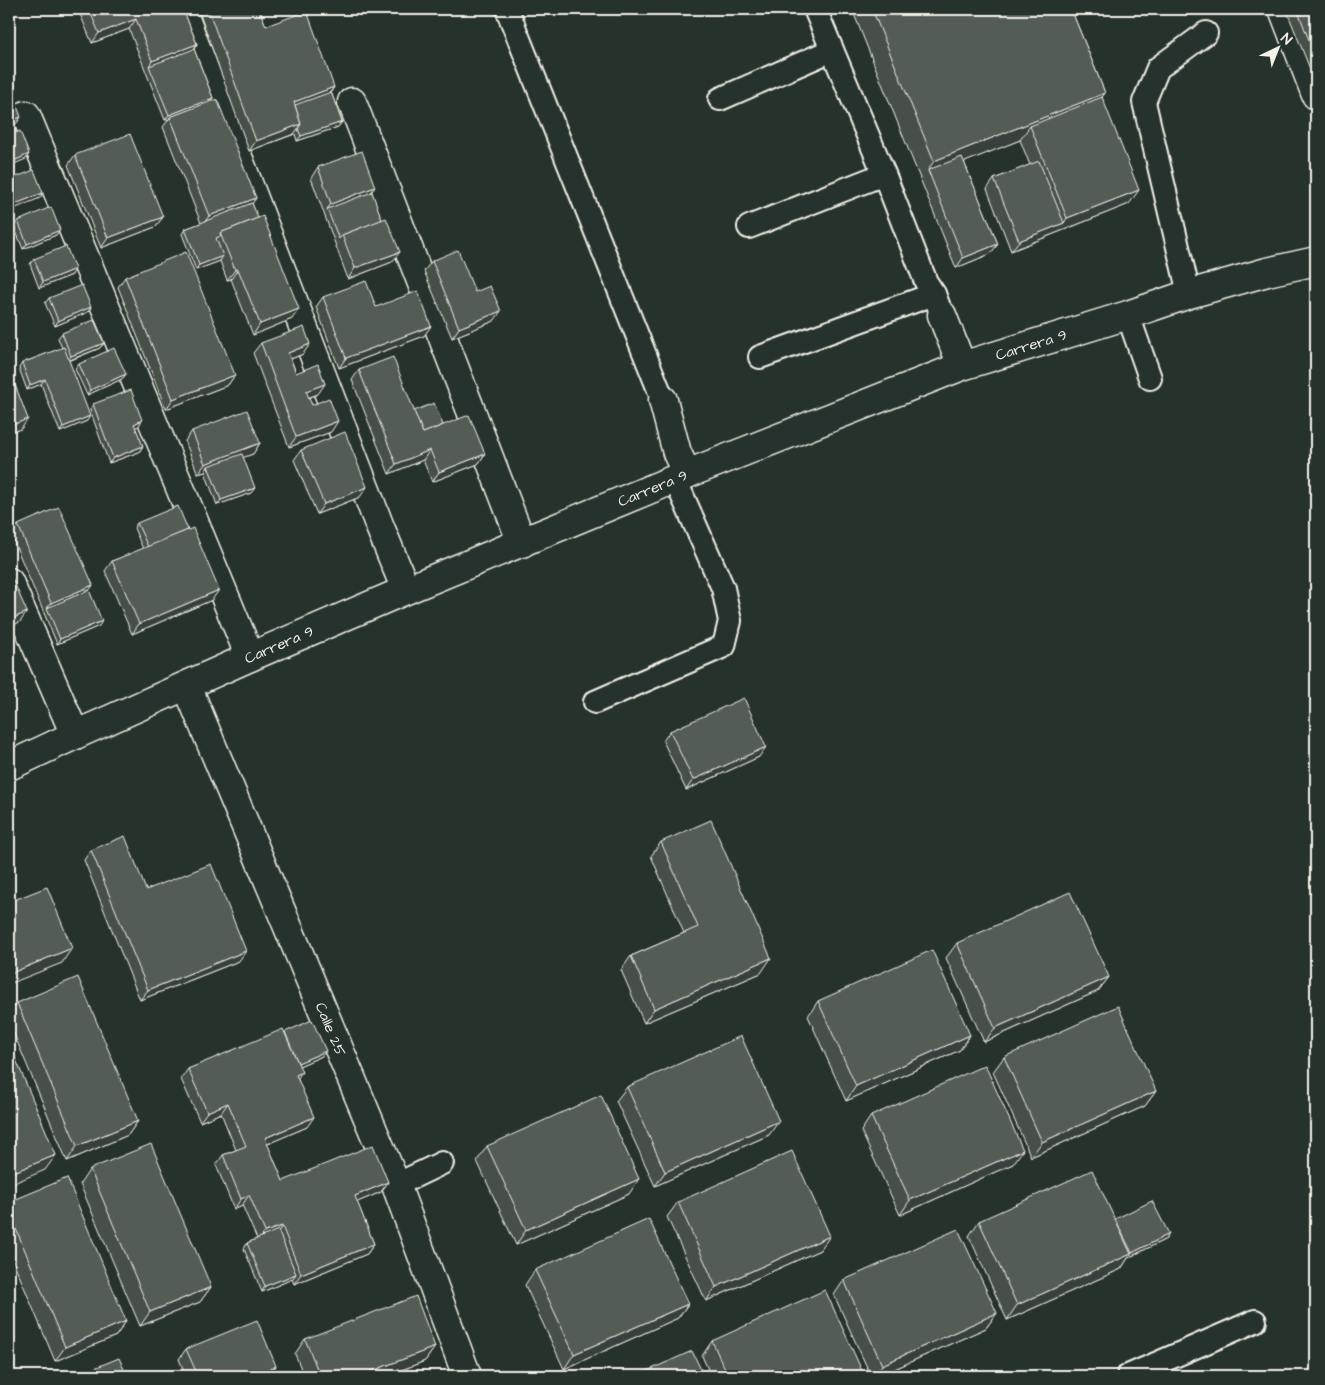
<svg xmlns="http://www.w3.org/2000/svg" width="1325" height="1385" font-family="'Architects Daughter',sans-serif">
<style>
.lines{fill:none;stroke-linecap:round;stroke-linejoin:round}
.lane-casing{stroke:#f4f1e8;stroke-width:26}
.street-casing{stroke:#f4f1e8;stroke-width:31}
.secondary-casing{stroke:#f4f1e8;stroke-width:31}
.lane{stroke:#26332d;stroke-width:22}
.street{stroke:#26332d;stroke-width:28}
.secondary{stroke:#26332d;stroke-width:28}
.wall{fill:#474f49;stroke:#f4f1e8}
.shaded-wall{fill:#39403c;stroke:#f4f1e8}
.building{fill:#525c55;stroke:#f4f1e8}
.labels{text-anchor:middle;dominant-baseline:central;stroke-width:4.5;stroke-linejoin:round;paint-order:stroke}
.street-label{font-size:15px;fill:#f4f1e8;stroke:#26332d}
</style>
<rect width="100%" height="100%" fill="#26332d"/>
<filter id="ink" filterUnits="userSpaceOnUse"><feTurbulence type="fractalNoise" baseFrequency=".02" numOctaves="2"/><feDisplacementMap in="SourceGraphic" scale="10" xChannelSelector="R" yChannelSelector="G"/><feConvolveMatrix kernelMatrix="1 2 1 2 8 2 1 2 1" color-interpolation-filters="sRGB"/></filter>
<g filter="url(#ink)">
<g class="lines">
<defs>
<g id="lane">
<path d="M507 9 663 400"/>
<path d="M815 9 884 174 926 282 934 294 942 315"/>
<path d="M720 99 832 50"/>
<path d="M749 227 884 174"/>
<path d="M1189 294 1144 102 1158 68 1206 33"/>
<path d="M1128 315 1150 378"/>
<path d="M760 357 934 294"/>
<path d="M595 702 724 646 730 621 723 588 675 479"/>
<path d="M396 1185 442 1163"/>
<path d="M1128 1376 1255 1321"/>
</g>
<g id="street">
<path d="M1283 9 1316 95"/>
<path d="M182 11 380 527 406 590"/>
<path d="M352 102 522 543"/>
<path d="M26 115 250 657"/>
<path d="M942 315 962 366"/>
<path d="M663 400 677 453 687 474"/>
<path d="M9 582 75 735"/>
<path id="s1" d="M187 686 396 1185 467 1376"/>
</g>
<g id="secondary">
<path id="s2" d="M9 766 75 735 250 657 406 590 687 474 962 366 1128 315 1189 294 1267 272 1316 261"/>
</g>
</defs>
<use href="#lane" class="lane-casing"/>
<use href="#street" class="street-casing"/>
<use href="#secondary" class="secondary-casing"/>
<use href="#lane" class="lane"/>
<use href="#street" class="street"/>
<use href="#secondary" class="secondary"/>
</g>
<g class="wall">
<path d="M78 9H183L197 44 194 49 213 98 211 101 256 198 252 203 292 319 253 335 231 279 227 280 220 261 196 270 182 234 185 229 201 223 163 127 169 119 165 120 129 29 92 43Z"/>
<path d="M198 9H259L266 26 334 87 331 92 342 122 338 127 297 141 295 134 249 151Z"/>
<path d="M852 9H1071L1105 93 1102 97 1129 204 1011 251 987 189 994 179 1030 165 1020 140 964 162 998 244 990 254 956 268Z"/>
<path d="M1286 9H1316V78L1314 79Z"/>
<path d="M75 155 163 217 155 227 101 248 68 165Z"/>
<path d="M318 167 372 192 392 262 348 279 311 178Z"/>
<path d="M18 221 60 230 56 235 23 249 14 226Z"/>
<path d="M34 259 72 275 39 288 30 264Z"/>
<path d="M432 261 475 292 494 321 452 338 424 271Z"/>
<path d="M125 277 235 375 228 385 166 409 118 287Z"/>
<path d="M323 297 376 307 424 336 339 368 316 307Z"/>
<path d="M49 298 91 307 88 312 55 326 45 303Z"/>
<path d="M62 333 104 343 100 348 69 361 87 421 60 432 41 384 27 390 19 368 22 363 62 348 58 338Z"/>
<path d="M261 343 303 354 291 359 296 373 318 394 309 397 312 405 331 432 289 447 253 353Z"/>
<path d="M79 364 126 374 122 379 87 395 75 369Z"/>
<path d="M359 370 414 411 443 425 485 454 478 464 432 482 423 460 389 474 352 380Z"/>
<path d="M93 404 139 426 135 427 143 446 139 452 109 463 90 410Z"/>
<path d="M192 431 260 443 253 454 243 457 251 493 217 505 205 472 198 474 185 441Z"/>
<path d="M301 450 360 497 317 514 294 460Z"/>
<path d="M137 523 212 600 132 634 105 571 112 561 143 549 134 528Z"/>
<path d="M18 525 93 585 89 590 99 626 57 644 11 535Z"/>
<path d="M670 731 759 757 686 790 663 741Z"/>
<path d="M661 842 761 973 644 1023 621 970 631 956 684 933 651 856Z"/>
<path d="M91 850 146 890 239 961 140 1000 84 860Z"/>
<path d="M957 943 1109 977 1098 991 984 1042 946 958Z"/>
<path d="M818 1001 970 1035 960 1050 846 1101 808 1016Z"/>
<path d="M17 1003 138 1121 128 1135 67 1161 9 1022V1014Z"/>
<path d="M285 1032 322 1056 299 1066 298 1078 307 1127 267 1144 283 1181 388 1182 381 1192 357 1202 374 1244 367 1254 294 1284 292 1279 262 1292 244 1249 247 1243 257 1239 242 1205 234 1209 216 1165 223 1155 236 1150 221 1113 200 1122 181 1079 188 1069Z"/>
<path d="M1004 1057 1156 1091 1145 1106 1031 1157 993 1072Z"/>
<path d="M627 1087 769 1135 655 1186 616 1101Z"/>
<path d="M871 1116 1013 1164 900 1215 861 1131Z"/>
<path d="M487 1146 629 1194 516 1245 477 1161Z"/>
<path d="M90 1169 211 1287 200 1302 140 1326 80 1184Z"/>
<path d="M9 1202 126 1321 116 1336 55 1361 9 1251Z"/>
<path d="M678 1202 820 1250 706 1301 667 1217Z"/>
<path d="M1115 1219 1166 1239 1128 1258 1121 1269 1007 1320 969 1236 979 1221Z"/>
<path d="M535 1270 688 1304 678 1318 564 1369 525 1285Z"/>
<path d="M844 1280 997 1313 986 1328 879 1376H871L834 1295Z"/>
<path d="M305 1339 435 1347 425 1361 386 1376H304L295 1354Z"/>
<path d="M712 1341 864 1375 863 1376H711L702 1356Z"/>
<path d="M186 1349 269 1376H186L179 1359Z"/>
</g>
<g class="shaded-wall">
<path d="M136 19 129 29 92 43 99 33Z"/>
<path d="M197 44 190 54 149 66 152 61Z"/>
<path d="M334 87 327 97 291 110 294 102Z"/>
<path d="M1105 93 1092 111 1030 126 1020 140 930 176 928 170 934 161Z"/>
<path d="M213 98 210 103 170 117 169 119 165 120 169 115Z"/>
<path d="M21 117 17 123 9 126V122Z"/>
<path d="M342 122 338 127 297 141 301 136Z"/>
<path d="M301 124 294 134 249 151 256 141Z"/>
<path d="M29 154 26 159 9 166V163Z"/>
<path d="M375 187 368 197 327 209 331 204Z"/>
<path d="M1139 190 1129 204 1011 251 1019 241 1064 223 1067 218Z"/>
<path d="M43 193 40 198 9 211V209L10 206Z"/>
<path d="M256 198 249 208 202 226 209 216Z"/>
<path d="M163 217 155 227 101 248 108 238Z"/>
<path d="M60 230 56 235 23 249 27 244Z"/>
<path d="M998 244 990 254 956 268 963 258Z"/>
<path d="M400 252 392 262 348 279 355 268Z"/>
<path d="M223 256 220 261 196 270 199 265Z"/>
<path d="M75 269 72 275 39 288 43 282Z"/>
<path d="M238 269 231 279 227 280 235 270Z"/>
<path d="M91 307 88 312 55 326 58 321Z"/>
<path d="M299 309 292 319 253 335 260 324Z"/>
<path d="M501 311 494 321 452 338 459 328Z"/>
<path d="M431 326 424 336 339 368 346 358Z"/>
<path d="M104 343 100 348 67 361 71 356Z"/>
<path d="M310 344 303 354 281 363 288 353Z"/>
<path d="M126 374 122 379 87 395 90 390Z"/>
<path d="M235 375 228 385 166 409 173 399Z"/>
<path d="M45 379 41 384 27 390 30 385Z"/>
<path d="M325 384 318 394 299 401 306 391Z"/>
<path d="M90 416 87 421 60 432 63 427Z"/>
<path d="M28 419 21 429 9 433V426Z"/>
<path d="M142 420 139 426 131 429 134 424Z"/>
<path d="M338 421 331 432 289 447 296 437Z"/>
<path d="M260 443 253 454 209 470 208 466 205 472 198 474 205 464Z"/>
<path d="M143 446 139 452 109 463 113 458Z"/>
<path d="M430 450 423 460 389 474 396 464Z"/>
<path d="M485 454 478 464 432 482 439 472Z"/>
<path d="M367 487 360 497 317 514 324 504Z"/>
<path d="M255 488 251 493 217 505 221 500Z"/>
<path d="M93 585 86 595 47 608 51 603Z"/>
<path d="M219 590 212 600 132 634 139 624Z"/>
<path d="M27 612 20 622 9 627V620Z"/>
<path d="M102 621 99 626 57 644 60 639Z"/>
<path d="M766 747 759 757 686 790 693 780Z"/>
<path d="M72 948 62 963 9 984V974Z"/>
<path d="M246 951 239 961 140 1000 148 990Z"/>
<path d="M771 958 761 973 644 1023 654 1009Z"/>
<path d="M1109 977 1098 991 984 1042 995 1028Z"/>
<path d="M970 1035 960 1050 846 1101 856 1086Z"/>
<path d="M326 1051 322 1056 290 1070 293 1065Z"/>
<path d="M302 1072 295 1082 296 1075Z"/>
<path d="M1156 1091 1145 1106 1031 1157 1042 1142Z"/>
<path d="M228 1103 221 1113 200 1122 207 1112Z"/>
<path d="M314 1117 307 1127 258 1148 265 1138Z"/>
<path d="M138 1121 128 1135 67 1161 77 1146Z"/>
<path d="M779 1121 769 1135 655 1186 665 1172Z"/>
<path d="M1023 1150 1013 1164 900 1215 910 1200Z"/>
<path d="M56 1155 45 1170 9 1185V1174Z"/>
<path d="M639 1179 629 1194 516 1245 526 1230Z"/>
<path d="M388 1182 381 1192 348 1206 355 1196Z"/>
<path d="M249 1195 242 1205 234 1209 241 1199Z"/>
<path d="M282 1226 275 1236 258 1242 265 1232Z"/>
<path d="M1169 1234 1166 1239 1128 1258 1121 1269 1007 1320 1017 1305 1131 1254 1132 1253Z"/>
<path d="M830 1236 820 1250 706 1301 716 1287Z"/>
<path d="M374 1244 367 1254 294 1284 301 1274Z"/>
<path d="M296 1274 292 1279 262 1292 265 1286Z"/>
<path d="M211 1287 200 1302 140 1326 150 1312Z"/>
<path d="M688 1304 678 1318 564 1369 574 1354Z"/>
<path d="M997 1313 986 1328 879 1376H874L882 1365Z"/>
<path d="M126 1321 116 1336 55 1361 65 1347Z"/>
<path d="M435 1347 425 1361 386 1376H359Z"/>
<path d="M276 1366 269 1376H251Z"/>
</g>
<g class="building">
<path d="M89 9H183L197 44 152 61 136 19 99 33Z"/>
<path d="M208 9H259L266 26 307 11 334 87 294 102 301 124 256 141Z"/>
<path d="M872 9H1071L1105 93 934 161Z"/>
<path d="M1297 9H1316V58Z"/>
<path d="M194 49 213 98 169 115 149 66Z"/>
<path d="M9 84 21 117 9 122Z"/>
<path d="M331 92 342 122 301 136 298 129 301 124 295 105Z"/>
<path d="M1102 97 1139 190 1067 218 1030 126Z"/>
<path d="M217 99 256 198 209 216 170 117Z"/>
<path d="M20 131 29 154 9 163V136Z"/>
<path d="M130 134 163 217 108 238 75 155Z"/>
<path d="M362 151 375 187 331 204 318 167Z"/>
<path d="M962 157 998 244 963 258 928 170Z"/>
<path d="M1039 161 1064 223 1019 241 994 179Z"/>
<path d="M34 170 43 193 10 206 9 202V180Z"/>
<path d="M372 192 382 220 342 235 339 239 327 209Z"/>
<path d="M252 203 258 218 220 233 221 236 216 238 223 256 199 265 185 229Z"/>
<path d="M51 207 60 230 27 244 18 221Z"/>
<path d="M263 216 299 309 260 324 238 269 235 270 220 233Z"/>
<path d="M386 218 400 252 355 268 342 235Z"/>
<path d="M66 246 75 269 43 282 34 259Z"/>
<path d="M458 250 475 292 490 286 501 311 459 328 432 261Z"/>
<path d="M186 252 235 375 173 399 125 277Z"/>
<path d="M366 281 376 307 418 291 431 326 346 358 323 297Z"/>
<path d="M82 285 91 307 58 321 49 298Z"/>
<path d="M94 320 104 343 71 356 62 333Z"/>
<path d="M304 327 310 344 288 353 296 373 318 364 325 384 306 391 312 405 329 398 338 421 296 437 261 343Z"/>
<path d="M64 347 90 416 63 427 45 379 30 385 22 363Z"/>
<path d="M114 348 126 374 90 390 79 364Z"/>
<path d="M393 357 423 433 469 415 485 454 439 472 430 450 396 464 359 370Z"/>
<path d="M9 369 28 419 9 426Z"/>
<path d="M131 390 142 420 134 424 143 446 113 458 93 404Z"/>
<path d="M434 403 443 425 423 433 414 411Z"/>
<path d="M247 410 260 443 205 464 192 431Z"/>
<path d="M345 432 367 487 324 504 301 450Z"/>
<path d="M242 454 255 488 221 500 208 466Z"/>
<path d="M178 506 188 530 148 547 137 523Z"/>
<path d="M59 507 93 585 51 603 18 525Z"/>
<path d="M193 528 219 590 139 624 112 561Z"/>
<path d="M9 571 27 612 9 620Z"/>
<path d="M89 590 102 621 60 639 47 608Z"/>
<path d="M744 698 766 747 693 780 670 731Z"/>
<path d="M711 820 771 958 654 1009 631 956 698 927 661 842Z"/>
<path d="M125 836 146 890 211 864 246 951 148 990 91 850Z"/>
<path d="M47 887 72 948 9 974V902Z"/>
<path d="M1070 892 1109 977 995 1028 957 943Z"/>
<path d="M932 950 970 1035 856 1086 818 1001Z"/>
<path d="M78 977 138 1121 77 1146 17 1003Z"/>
<path d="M1118 1006 1156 1091 1042 1142 1004 1057Z"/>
<path d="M312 1020 326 1051 298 1063 285 1032Z"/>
<path d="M283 1029 302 1072 296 1075 314 1117 265 1138 283 1181 373 1145 388 1182 355 1196 374 1244 301 1274 282 1226 265 1232 249 1195 241 1199 223 1155 246 1146 228 1103 207 1112 188 1069Z"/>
<path d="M741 1036 779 1121 665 1172 627 1087Z"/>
<path d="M9 1043 56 1155 9 1174Z"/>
<path d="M985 1065 1023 1150 910 1200 871 1116Z"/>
<path d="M601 1095 639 1179 526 1230 487 1146Z"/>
<path d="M151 1144 211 1287 150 1312 90 1169Z"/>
<path d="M792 1151 830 1236 716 1287 678 1202Z"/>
<path d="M1092 1170 1131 1254 1017 1305 979 1221Z"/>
<path d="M67 1178 126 1321 65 1347 9 1212V1202Z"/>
<path d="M1152 1201 1169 1234 1132 1253 1115 1219Z"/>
<path d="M649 1219 688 1304 574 1354 535 1270Z"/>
<path d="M958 1229 997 1313 882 1365 844 1280Z"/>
<path d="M278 1230 296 1274 265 1286 247 1243Z"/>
<path d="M825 1290 864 1375 860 1376H728L712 1341Z"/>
<path d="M416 1296 435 1347 359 1376H320L305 1339Z"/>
<path d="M257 1320 276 1366 251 1376H198L186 1349Z"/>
<path d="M692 1351 704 1376H636Z"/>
<path d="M119 1358 127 1376H75Z"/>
</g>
</g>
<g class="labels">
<g class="street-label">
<text stroke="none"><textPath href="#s2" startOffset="1106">Carrera 9</textPath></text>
<text stroke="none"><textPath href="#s2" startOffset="701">Carrera 9</textPath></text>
<text stroke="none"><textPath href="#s2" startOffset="296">Carrera 9</textPath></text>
<text stroke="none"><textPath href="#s1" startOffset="372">Calle 25</textPath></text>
</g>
</g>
<rect width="1325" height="1385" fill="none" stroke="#26332d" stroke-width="30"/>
<rect x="15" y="15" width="1295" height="1355" fill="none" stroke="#f4f1e8" stroke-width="2" filter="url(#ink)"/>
<g transform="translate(1278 48) rotate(43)" stroke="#26332d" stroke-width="4" paint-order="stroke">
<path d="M0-4L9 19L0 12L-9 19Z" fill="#f4f1e8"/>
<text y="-8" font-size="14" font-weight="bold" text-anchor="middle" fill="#f4f1e8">N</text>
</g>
</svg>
